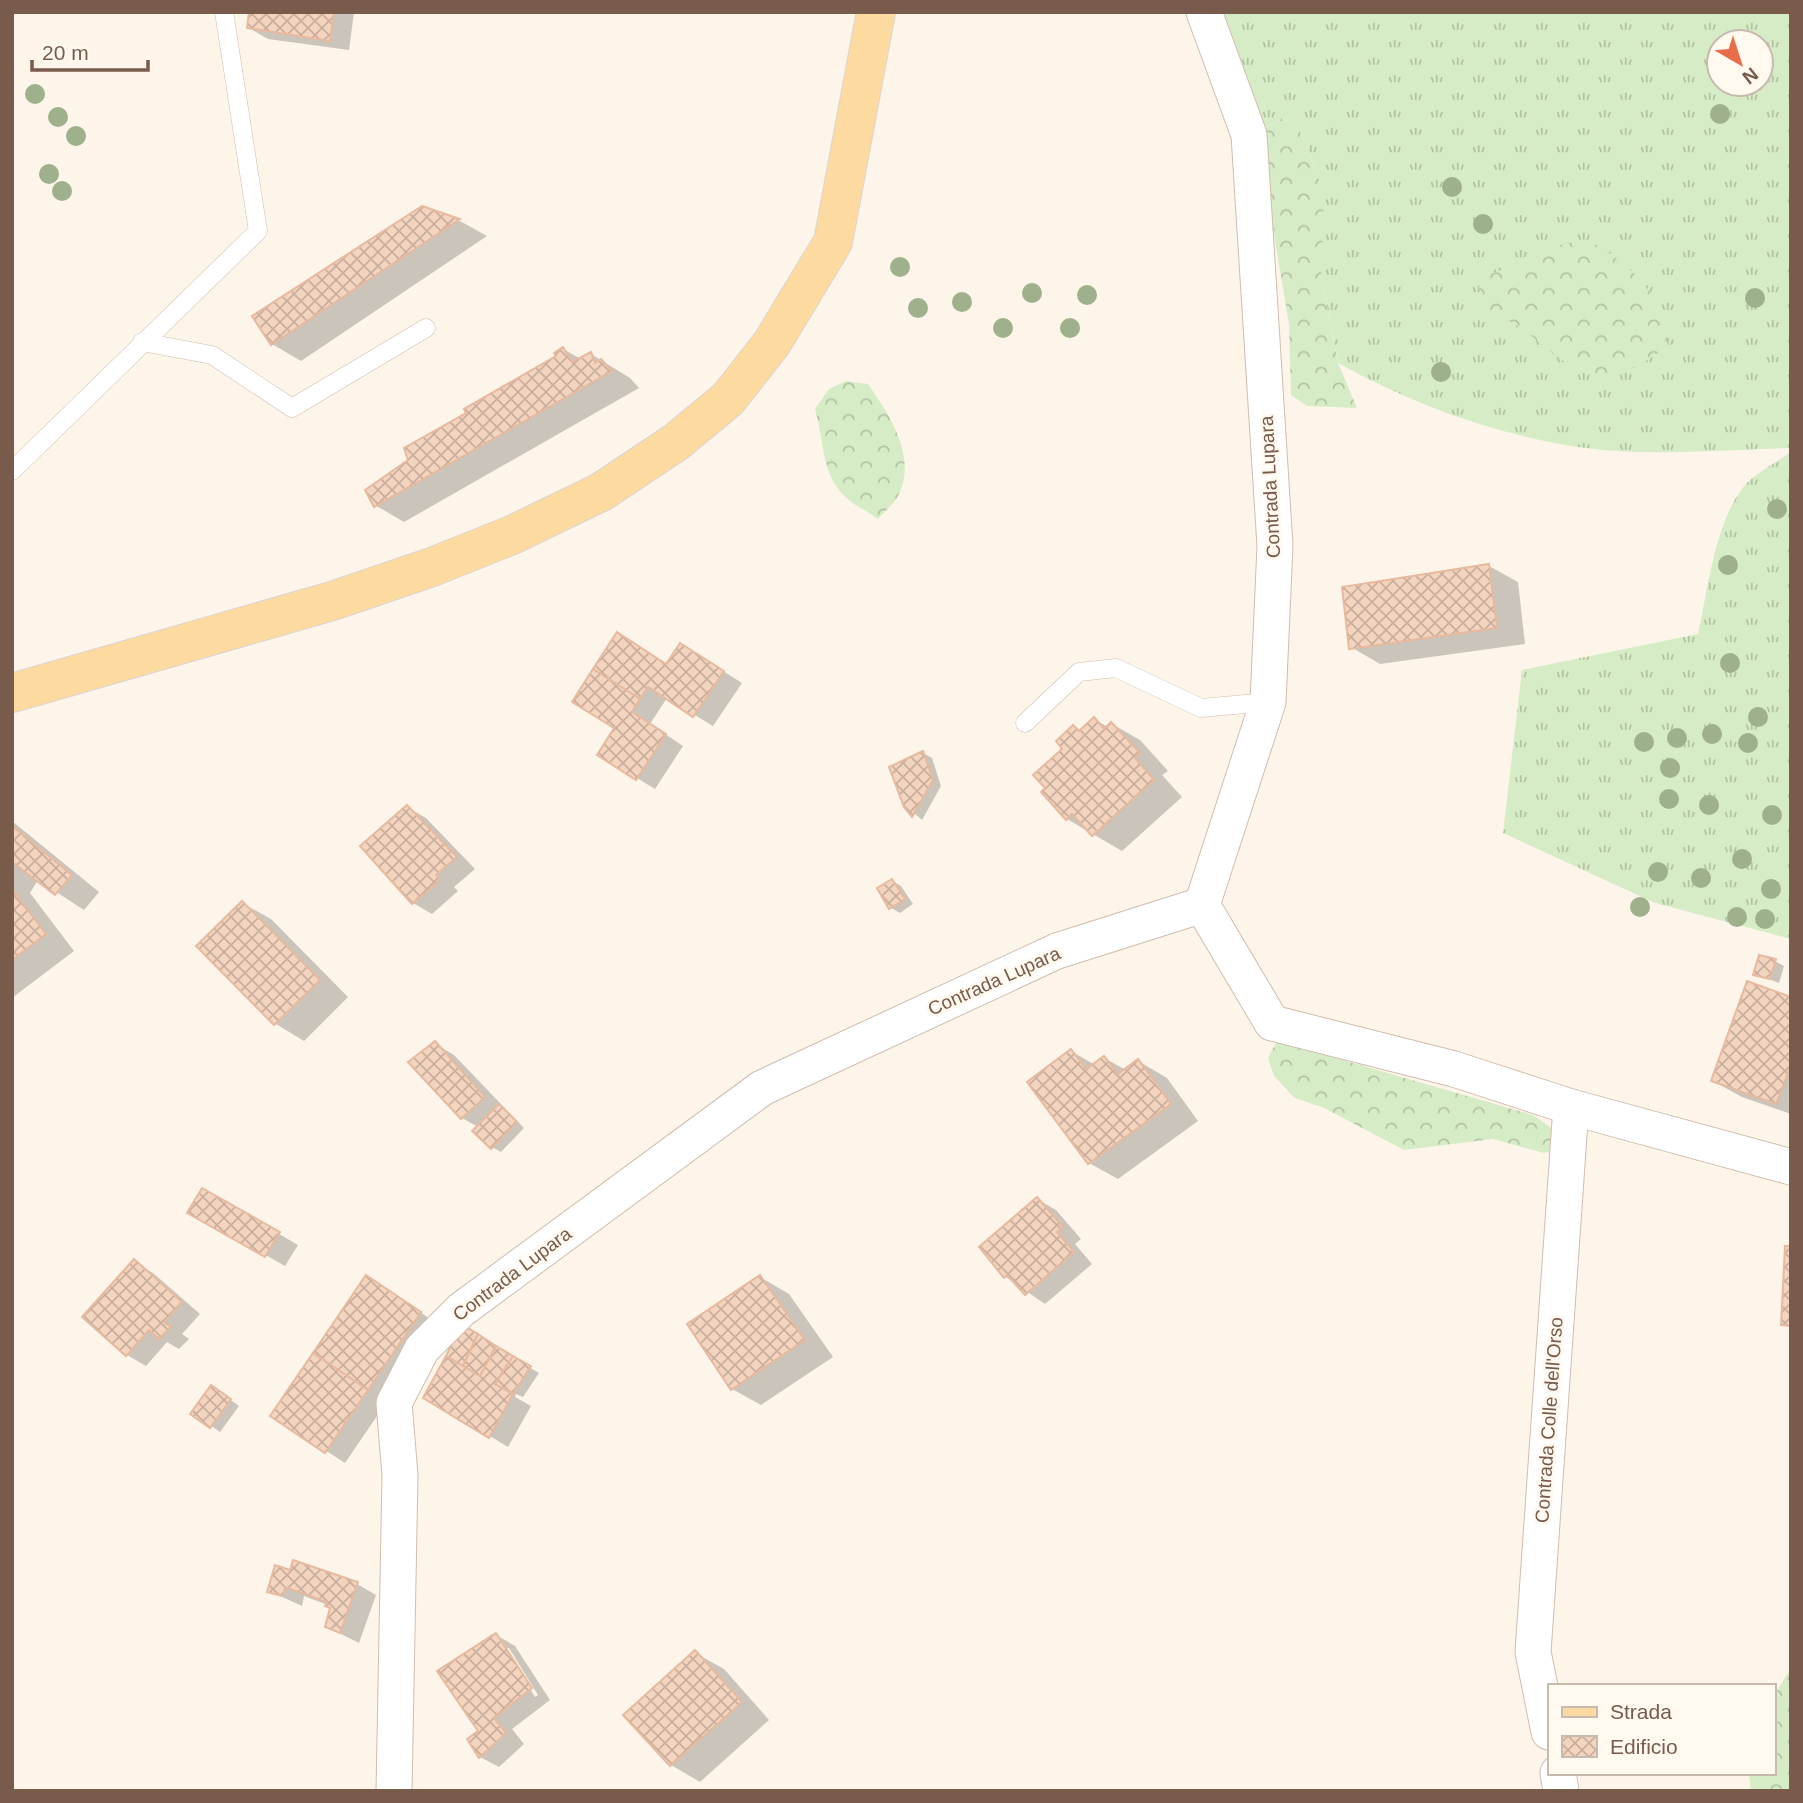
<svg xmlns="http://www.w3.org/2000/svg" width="1803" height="1803" font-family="Helvetica,sans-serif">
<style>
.grass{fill:url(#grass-tufts);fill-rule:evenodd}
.forest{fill:url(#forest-crowns)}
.shadow{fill:#0003;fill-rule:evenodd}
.building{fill:url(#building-cross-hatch);stroke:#e7ba9f;stroke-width:2}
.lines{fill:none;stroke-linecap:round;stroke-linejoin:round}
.lane-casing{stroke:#d0bdad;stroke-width:19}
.street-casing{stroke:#d0bdad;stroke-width:37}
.primary-casing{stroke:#dcd4d0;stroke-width:40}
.lane{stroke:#fff;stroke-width:18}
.street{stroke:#fff;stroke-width:35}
.primary{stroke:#fddaa0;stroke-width:38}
.tree{fill:#9eb18c}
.labels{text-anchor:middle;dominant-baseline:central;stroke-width:6;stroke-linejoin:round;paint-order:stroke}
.street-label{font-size:19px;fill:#795b4b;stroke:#fff9f0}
</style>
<defs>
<pattern id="grass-tufts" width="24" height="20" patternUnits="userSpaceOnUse" patternTransform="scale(1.75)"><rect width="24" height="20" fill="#d6ecc6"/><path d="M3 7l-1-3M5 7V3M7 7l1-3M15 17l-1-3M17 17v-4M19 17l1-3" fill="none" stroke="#b2c2a3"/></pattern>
<pattern id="forest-crowns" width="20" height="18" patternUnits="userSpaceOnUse" patternTransform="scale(1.75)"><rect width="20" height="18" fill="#d6ecc6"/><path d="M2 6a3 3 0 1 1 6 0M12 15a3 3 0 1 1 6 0" fill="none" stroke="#b2c2a3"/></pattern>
<pattern id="building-cross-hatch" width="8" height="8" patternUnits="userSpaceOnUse" patternTransform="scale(1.75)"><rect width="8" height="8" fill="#f3d4bf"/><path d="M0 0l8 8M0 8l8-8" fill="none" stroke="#caaf9d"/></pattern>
</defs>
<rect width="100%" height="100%" fill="#fdf5e9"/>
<g class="grass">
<path d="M1218 12H1791V448C1721 450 1647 457 1578 447 1493 434 1412 404 1338 363L1321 275 1316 169 1300 131 1283 118 1266 128 1246 85ZM1719 42H1761V84H1719Z"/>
<path d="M1791 452V939L1655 903 1503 833 1522 670 1698 634C1708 590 1716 512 1750 480 1762 470 1778 461 1791 452Z"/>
</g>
<g class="forest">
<path d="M1283 118 1300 131 1316 169 1324 199 1321 275 1338 363 1357 408 1307 406 1291 395 1289 324 1262 162 1266 128Z"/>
<path d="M1592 242C1637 270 1660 292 1668 346 1600 395 1589 382 1530 335 1516 324 1499 315 1484 306L1477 278 1530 261 1565 243Z"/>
<path d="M846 381 868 384C889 414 917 456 899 494 895 503 884 512 878 519 869 512 859 508 850 501 820 477 825 442 815 409L829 389Z"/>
<path d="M1277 1041 1533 1115 1553 1129 1557 1150 1544 1153 1493 1139 1404 1150 1324 1108 1295 1098 1274 1076 1268 1058Z"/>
<path d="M1791 1668V1791H1751L1749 1773H1773V1697Z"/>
</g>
<g class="shadow">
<path d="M251 12H354L349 50 268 39 249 28Z"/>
<path d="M422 208 460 221 487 236 301 361 272 344Z"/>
<path d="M563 349 581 359 591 354 630 378 639 388 404 522 375 505 559 357Z"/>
<path d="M1489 566 1518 582 1525 644 1380 664 1351 647Z"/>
<path d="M699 656 742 683 713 726 667 698 650 724 683 746 655 789 637 778 616 728 575 701Z"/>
<path d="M1094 719 1108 727 1112 724 1140 740 1168 771 1162 775 1182 797 1122 851 1067 819 1064 749 1074 727 1081 731Z"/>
<path d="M923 753 932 758 941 786 922 820 906 806Z"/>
<path d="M407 807 426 818 475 869 454 887 458 891 432 914 413 903Z"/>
<path d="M12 821 99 892 84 910 38 880 30 893 74 951 12 998Z"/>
<path d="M892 881 901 886 913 904 900 913 891 908Z"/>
<path d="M242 903 271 919 348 997 304 1041 276 1024 199 946Z"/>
<path d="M1775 961 1784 966 1779 983 1755 974Z"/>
<path d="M1791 999V1114L1742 1097 1713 1081Z"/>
<path d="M435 1044 454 1055 524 1128 501 1152 492 1147 478 1127 462 1118Z"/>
<path d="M1071 1051 1095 1065 1104 1058 1126 1070 1138 1061 1167 1078 1198 1121 1118 1179 1089 1163Z"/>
<path d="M203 1190 298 1245 285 1266 189 1212Z"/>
<path d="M1037 1199 1056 1210 1081 1239 1075 1244 1092 1264 1045 1304 1006 1277 981 1248Z"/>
<path d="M134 1262 153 1273 200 1314 182 1334 189 1339 179 1349 167 1342 146 1366 127 1355 85 1317Z"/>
<path d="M760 1277 789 1294 833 1357 761 1405 732 1389Z"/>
<path d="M385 1288 439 1325 345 1463 273 1416Z"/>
<path d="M449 1354 524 1364 539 1373 523 1397 516 1394 515 1397 531 1406 508 1447 425 1397Z"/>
<path d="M220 1392 239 1406 220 1432 193 1413Z"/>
<path d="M291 1572 357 1584 376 1595 359 1643 327 1627 332 1608 328 1605 304 1596 302 1606 269 1591Z"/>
<path d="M496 1635 515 1646 550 1700 512 1729 524 1744 499 1767 480 1757V1731ZM504 1648H509L538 1695 535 1697Z"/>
<path d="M695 1653 724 1669 769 1720 700 1782 671 1765Z"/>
</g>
<g class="building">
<path d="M249 12H334L330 41 247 28Z"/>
<path d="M422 206 460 219 271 345 252 316Z"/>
<path d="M563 347 572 362 591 352 595 363 601 359 612 371 374 507 365 490 408 460 404 448 466 413 464 409 556 356 554 353Z"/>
<path d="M1489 564 1497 628 1349 649 1342 587Z"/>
<path d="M617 632 666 664 680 643 724 671 693 717 648 687 640 699 593 669Z"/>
<path d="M593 669 640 699 632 712 666 734 636 780 597 755 614 728 572 702Z"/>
<path d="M1094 717 1104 729 1111 722 1140 753 1135 758 1154 780 1092 836 1072 814 1066 820 1041 792 1045 788 1033 775 1062 749 1056 741 1073 725 1079 731Z"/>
<path d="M923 751 933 780 912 817 904 807 889 767Z"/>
<path d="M407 805 457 857 436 875 440 880 412 904 360 846Z"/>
<path d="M12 826 72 875 55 895 12 862Z"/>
<path d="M892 879 905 899 889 909 877 888Z"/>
<path d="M12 889 46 934 12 960Z"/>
<path d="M242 901 320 980 274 1025 196 946Z"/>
<path d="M1759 955 1776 959 1770 979 1753 975Z"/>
<path d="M1747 981 1791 997V1065L1776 1104 1711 1081Z"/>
<path d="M435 1041 485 1097 461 1119 408 1062Z"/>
<path d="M1071 1049 1086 1069 1104 1056 1118 1074 1138 1059 1171 1104 1088 1164 1027 1082Z"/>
<path d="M499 1104 517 1122 491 1149 472 1131Z"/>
<path d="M202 1188 280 1232 265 1257 187 1213Z"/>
<path d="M1037 1197 1063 1227 1057 1232 1074 1252 1025 1295 1007 1275 1004 1278 979 1247Z"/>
<path d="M1785 1246H1791V1326L1781 1325Z"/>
<path d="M134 1259 182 1302 164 1322 171 1327 159 1339 149 1330 126 1356 82 1317Z"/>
<path d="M366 1275 421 1312 368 1390 313 1353Z"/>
<path d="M760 1275 805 1340 731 1390 687 1324Z"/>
<path d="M461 1324 478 1334 463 1366 446 1356Z"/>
<path d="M478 1334 496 1346 480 1376 463 1366Z"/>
<path d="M496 1346 513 1356 495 1384 513 1394 489 1438 423 1398 446 1356 480 1376Z"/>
<path d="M313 1353 368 1390 325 1453 270 1416Z"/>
<path d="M513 1356 531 1366 513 1394 495 1384Z"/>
<path d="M211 1385 231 1399 210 1428 190 1414Z"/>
<path d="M293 1560 358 1582 340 1633 325 1627 330 1608 325 1606 327 1602 285 1587 283 1596 267 1592 275 1565 290 1570Z"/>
<path d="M496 1633 532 1688 494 1718 506 1733 479 1758 467 1739 478 1731 437 1671Z"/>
<path d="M695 1650 742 1702 670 1766 623 1715Z"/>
</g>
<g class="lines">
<defs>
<g id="lane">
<path d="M142 342 212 355 292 408 426 328"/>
<path d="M12 471 258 231 224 12"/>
<path d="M1025 723 1079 672 1116 668 1201 708 1268 702"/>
</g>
<g id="street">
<path d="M1202 905 1272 1023 1454 1069 1571 1107 1791 1167"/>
<path d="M1549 1732 1533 1652 1571 1107"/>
<path d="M1558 1773 1561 1791"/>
<path d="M394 1791 400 1475 394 1403 422 1349 461 1310 762 1088 1057 951 1202 905 1268 702 1275 546 1249 135 1204 12"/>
</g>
<path id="primary" d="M12 693 332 601 432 567 512 535 601 492 676 442 728 399 772 343 833 242 876 12"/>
</defs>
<use href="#lane" class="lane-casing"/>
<use href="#street" class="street-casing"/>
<use href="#primary" class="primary-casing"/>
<use href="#lane" class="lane"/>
<use href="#street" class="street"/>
<use href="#primary" class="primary"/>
</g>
<g class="tree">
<circle cx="35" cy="94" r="10"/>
<circle cx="1720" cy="114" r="10"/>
<circle cx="58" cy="117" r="10"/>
<circle cx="76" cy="136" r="10"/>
<circle cx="49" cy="174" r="10"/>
<circle cx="1452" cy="187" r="10"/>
<circle cx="62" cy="191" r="10"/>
<circle cx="1483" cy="224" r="10"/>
<circle cx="900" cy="267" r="10"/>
<circle cx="1032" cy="293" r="10"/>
<circle cx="1087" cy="295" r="10"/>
<circle cx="1755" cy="298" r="10"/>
<circle cx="962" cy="302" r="10"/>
<circle cx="918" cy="308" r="10"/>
<circle cx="1003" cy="328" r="10"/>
<circle cx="1070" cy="328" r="10"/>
<circle cx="1441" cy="372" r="10"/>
<circle cx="1777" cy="509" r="10"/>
<circle cx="1728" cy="565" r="10"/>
<circle cx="1730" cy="663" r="10"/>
<circle cx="1758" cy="717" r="10"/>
<circle cx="1712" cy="734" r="10"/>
<circle cx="1677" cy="738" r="10"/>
<circle cx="1644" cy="742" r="10"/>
<circle cx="1748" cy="743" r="10"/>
<circle cx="1670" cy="768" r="10"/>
<circle cx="1669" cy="799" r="10"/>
<circle cx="1709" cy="805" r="10"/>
<circle cx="1772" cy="815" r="10"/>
<circle cx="1742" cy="859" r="10"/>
<circle cx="1658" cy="872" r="10"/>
<circle cx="1701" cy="878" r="10"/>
<circle cx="1771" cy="889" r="10"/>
<circle cx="1640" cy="907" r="10"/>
<circle cx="1737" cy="917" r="10"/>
<circle cx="1765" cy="919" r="10"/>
</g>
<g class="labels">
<g class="street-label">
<text transform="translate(1270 487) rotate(-93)">Contrada Lupara</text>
<text transform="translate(994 981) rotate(-24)">Contrada Lupara</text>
<text transform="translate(512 1274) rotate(-37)">Contrada Lupara</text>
<text transform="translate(1549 1420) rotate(-86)">Contrada Colle dell'Orso</text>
</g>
</g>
<rect width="1803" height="1803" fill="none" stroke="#795b4b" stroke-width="28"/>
<rect x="1548" y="1684" width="228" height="91" fill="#fff9f0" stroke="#c9baae" stroke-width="2"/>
<rect x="1562" y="1707" width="35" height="10" fill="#fddaa0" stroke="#c9baae" stroke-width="2"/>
<text x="1610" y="1719" font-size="21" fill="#795b4b">Strada</text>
<rect x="1562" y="1736" width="35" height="21" fill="url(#building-cross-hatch)" stroke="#c9baae" stroke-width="2"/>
<text x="1610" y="1754" font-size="21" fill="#795b4b">Edificio</text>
<g transform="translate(1740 63) rotate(141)"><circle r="33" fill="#fff9f0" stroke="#c9baae" stroke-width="2"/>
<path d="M0-5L12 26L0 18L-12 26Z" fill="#ea6d4b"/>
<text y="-10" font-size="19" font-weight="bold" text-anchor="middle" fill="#795b4b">N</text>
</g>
<path d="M32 60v10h116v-10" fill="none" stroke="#795b4b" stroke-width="3.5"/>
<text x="42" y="60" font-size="21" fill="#795b4b" stroke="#fff9f0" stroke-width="5" paint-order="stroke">20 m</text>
</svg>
